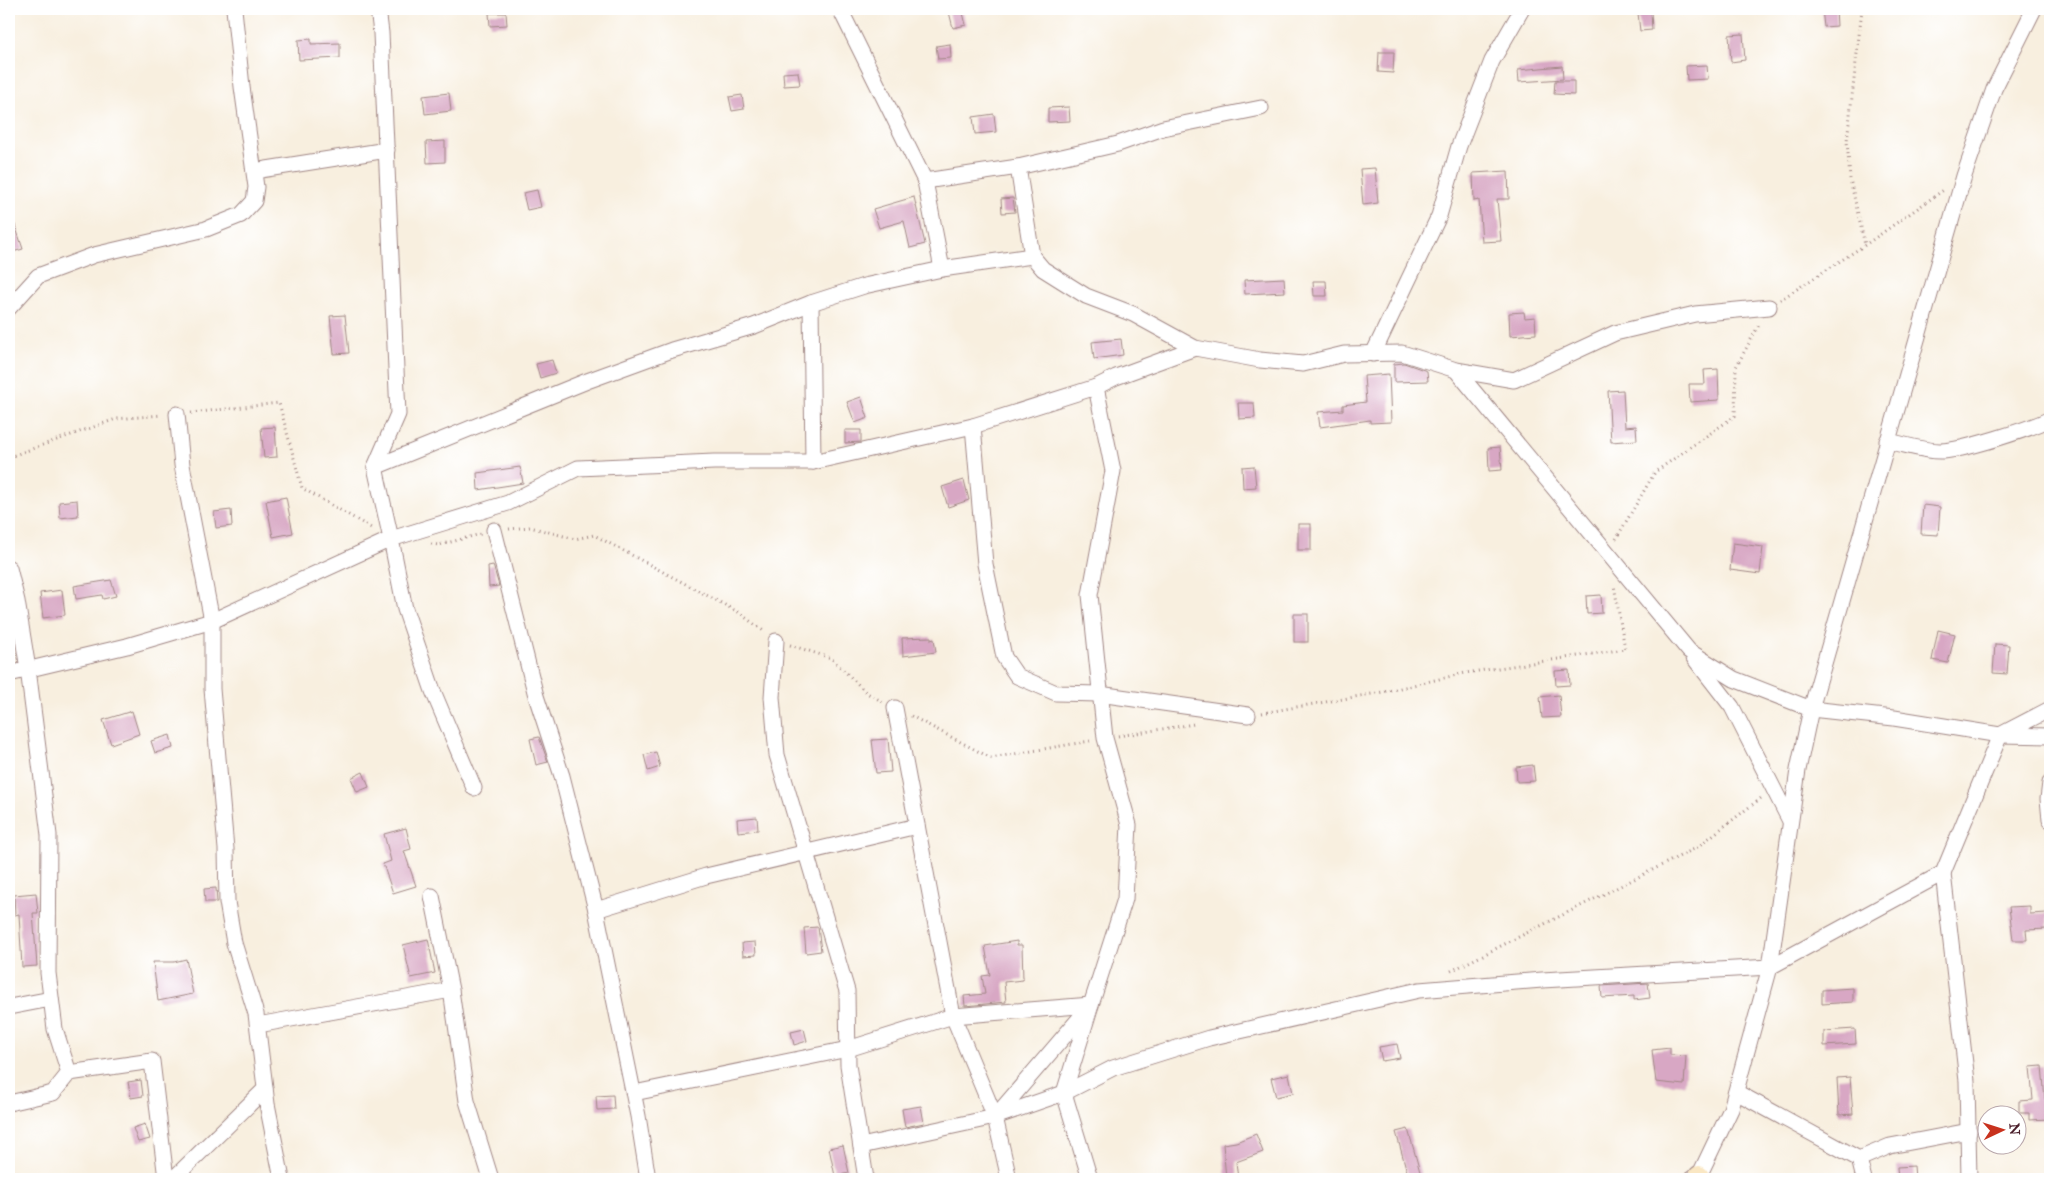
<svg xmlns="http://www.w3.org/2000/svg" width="2059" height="1188" font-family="'IM FELL Great Primer',serif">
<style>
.building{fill:#d8a7c4}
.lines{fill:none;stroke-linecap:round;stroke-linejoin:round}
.street-casing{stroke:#a18785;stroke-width:17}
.secondary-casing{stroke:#a18785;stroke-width:22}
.path{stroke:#a18785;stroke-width:3;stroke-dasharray:1 4;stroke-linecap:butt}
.street{stroke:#fff;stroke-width:15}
.secondary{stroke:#fae7c3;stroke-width:20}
</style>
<rect width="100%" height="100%" fill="#fff"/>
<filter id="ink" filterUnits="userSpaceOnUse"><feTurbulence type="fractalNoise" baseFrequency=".02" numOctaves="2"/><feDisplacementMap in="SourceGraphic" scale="10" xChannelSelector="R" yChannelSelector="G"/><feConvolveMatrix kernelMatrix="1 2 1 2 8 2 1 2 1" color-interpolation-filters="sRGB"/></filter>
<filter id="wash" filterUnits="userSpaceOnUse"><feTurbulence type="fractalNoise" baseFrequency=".0096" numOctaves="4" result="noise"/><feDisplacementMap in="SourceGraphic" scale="20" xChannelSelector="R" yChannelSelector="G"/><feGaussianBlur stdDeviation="1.12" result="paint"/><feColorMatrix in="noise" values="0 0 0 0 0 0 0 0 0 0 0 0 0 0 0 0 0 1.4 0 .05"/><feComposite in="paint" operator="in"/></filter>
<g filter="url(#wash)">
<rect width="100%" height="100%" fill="#f8efdf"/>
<g id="blocks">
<g class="building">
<path d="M962 9 966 25 953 28 949 12Z"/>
<path d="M1822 9H1836L1837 26 1824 27Z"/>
<path d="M1651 12 1652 30 1640 31 1638 13Z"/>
<path d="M489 13H506L507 25 490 26Z"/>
<path d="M1743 34 1745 60 1731 62 1729 35Z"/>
<path d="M311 39V44L340 43V58L299 60 298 40Z"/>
<path d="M950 44 951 58 938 59 936 46Z"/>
<path d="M1379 52H1394L1393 73 1378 72Z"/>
<path d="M1707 65 1708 79 1687 80 1686 66Z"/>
<path d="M1562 66 1563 79 1519 82 1518 70Z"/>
<path d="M798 72 800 85 784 86 783 73Z"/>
<path d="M1555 81H1574V95L1554 94Z"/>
<path d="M449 93 451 111 425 114 423 96Z"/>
<path d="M742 95 744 109 732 111 729 97Z"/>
<path d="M1069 107 1070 121 1048 122V108Z"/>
<path d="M994 114 996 132 975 134 973 117Z"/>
<path d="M445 141V162L427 163 426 142Z"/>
<path d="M1375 168 1378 203 1363 205 1360 169Z"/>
<path d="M1508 171 1509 199H1497L1501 241 1482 242 1479 200 1474 201 1473 173Z"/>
<path d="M537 190 541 207 527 210 523 193Z"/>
<path d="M914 197 925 244 910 248 904 221 879 228 873 209Z"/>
<path d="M1013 198 1015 212 1002 213 1001 199Z"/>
<path d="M11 213 23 249 9 253V214Z"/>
<path d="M1284 278 1285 292 1245 294 1244 280Z"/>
<path d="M1313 281H1326L1327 296H1314Z"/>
<path d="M1524 312 1525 318 1535 317 1536 334 1510 336 1509 313Z"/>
<path d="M345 315 349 353 334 354 330 316Z"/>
<path d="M1121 339 1123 355 1094 359 1092 342Z"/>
<path d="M552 360 556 373 540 378 536 364Z"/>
<path d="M1404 363 1427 371 1428 381 1394 382V364Z"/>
<path d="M1718 369 1719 400 1690 402 1689 384H1705L1704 370Z"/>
<path d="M1389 374 1391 422 1370 423V420L1320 427 1318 412 1343 410V405L1366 402 1364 376Z"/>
<path d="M1623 390 1625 427 1636 426 1637 440 1611 442 1608 391Z"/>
<path d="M861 397 868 418 855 423 847 402Z"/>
<path d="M1238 403H1254L1255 418 1239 419Z"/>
<path d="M275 427 277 457 264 458 261 428Z"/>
<path d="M845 430H861V442L845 443Z"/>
<path d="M1500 447 1502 470 1489 471 1488 448Z"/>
<path d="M1254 466 1256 487 1243 488 1242 467Z"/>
<path d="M520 467 523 483 478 490 477 473Z"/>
<path d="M964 480 969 500 948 507 942 487Z"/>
<path d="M286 497 293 533 273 537 266 501Z"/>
<path d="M77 500 78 516 60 518 59 502Z"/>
<path d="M1923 505 1940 507 1938 535 1921 534Z"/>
<path d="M231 510 232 526 216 528 214 512Z"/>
<rect x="1298" y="524" width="13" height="26"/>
<path d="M1733 543 1763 547 1760 574 1730 570Z"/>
<path d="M493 565 499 586 489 587 488 566Z"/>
<path d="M111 580 116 596 103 599 102 595 76 599 74 586Z"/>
<path d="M62 590 65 615 43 618 40 593Z"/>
<path d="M1601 595 1602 613 1587 614 1586 596Z"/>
<rect x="1294" y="614" width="14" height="28"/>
<path d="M1938 630 1955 634 1948 663 1932 660Z"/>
<path d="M931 637V640L934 639 936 652 903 656 902 638Z"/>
<path d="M1995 644 2009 645 2007 674 1993 673Z"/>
<path d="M1569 670 1570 685 1556 686 1555 671Z"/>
<path d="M1559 695 1561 717 1542 718 1540 697Z"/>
<path d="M132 711 139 734 111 744 103 720Z"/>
<path d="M170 735 173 748 155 753 151 741Z"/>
<path d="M539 737 548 762 536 765 530 739Z"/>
<path d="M888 739 891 772 876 773 872 740Z"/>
<path d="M656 752 660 767 648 771 644 755Z"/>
<path d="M1533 765 1535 781 1517 782 1516 767Z"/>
<path d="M363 772 369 787 357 792 351 778Z"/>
<path d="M757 817 758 830 738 832 737 819Z"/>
<path d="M406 828 411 849 404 851 416 886 393 893 383 864 391 861 384 834Z"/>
<path d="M216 888 217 902H205L204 889Z"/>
<path d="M36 893 38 913H33L37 966 22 967 19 914 15 915 14 895Z"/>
<path d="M2030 906V914L2047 913 2048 929 2026 930 2027 940H2013L2009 907Z"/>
<path d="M818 927 821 951 806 953 804 928Z"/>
<path d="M428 939 435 973 411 978 403 945Z"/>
<path d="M1017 941V945H1022L1023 980 1004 982 1006 1002 965 1006 964 996 985 994 982 976 990 975 985 946Z"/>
<path d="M755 942 756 955 743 956 742 943Z"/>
<path d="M186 959 193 994 158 1001 153 962H174Z"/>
<path d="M1648 983 1650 998 1634 1000V996L1602 998 1601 986Z"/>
<path d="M1853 988V1002L1822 1004V990Z"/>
<path d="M804 1029 807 1041 794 1045 791 1032Z"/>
<path d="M1855 1029 1856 1044 1824 1046V1031Z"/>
<path d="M1397 1044 1400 1058 1382 1061 1379 1047Z"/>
<path d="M1670 1048V1055L1686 1056 1684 1085 1656 1082 1652 1050Z"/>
<path d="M2042 1066 2045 1099H2050V1119L2029 1120V1113H2019V1101L2033 1100 2030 1067Z"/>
<path d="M1289 1074 1293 1093 1276 1097 1271 1078Z"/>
<path d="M1850 1077 1853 1114 1839 1115 1837 1078Z"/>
<path d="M141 1080 143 1096 131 1098 128 1082Z"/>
<path d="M613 1095 614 1109 597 1110 596 1096Z"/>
<path d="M921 1106 924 1123 905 1127 902 1109Z"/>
<path d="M145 1124 150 1139 138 1142 133 1128Z"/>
<path d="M1408 1129 1422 1179H1409L1396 1132Z"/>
<path d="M1256 1134 1263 1152 1236 1162 1238 1179H1226L1223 1144 1236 1142Z"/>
<path d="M843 1145 849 1173 835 1176 829 1148Z"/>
<path d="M1914 1166 1915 1179H1898L1897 1167Z"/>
</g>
</g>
</g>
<g filter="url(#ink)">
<use href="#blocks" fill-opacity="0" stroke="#a18785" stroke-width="1"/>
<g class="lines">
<defs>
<g id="street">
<path d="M840 9 925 181 942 269"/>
<path d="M1018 167 1032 256 1043 269 1086 296 1133 314 1195 348 1260 360 1303 364 1344 354 1402 353 1456 370 1689 651 1734 679 1811 709 1894 718 2000 735 2050 736"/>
<path d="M254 171 387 150"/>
<path d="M925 181 1018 167 1118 144 1163 128 1261 108"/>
<path d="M811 303 813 462"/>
<path d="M9 308 38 276 94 255 206 229 241 215 254 201 256 187 242 87 234 9"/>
<path d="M1373 354 1439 216 1459 146 1492 61 1522 9"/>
<path d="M1456 370 1514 380 1615 333 1695 314 1769 307"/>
<path d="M177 414 182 465 212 621V689L226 849 227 902 234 943 256 1014 267 1104 282 1179"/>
<path d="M973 426 1096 387 1116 377 1195 348"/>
<path d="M1887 441C1904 444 1923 451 1940 451 1962 451 2030 429 2050 419"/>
<path d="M375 467 587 381 672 350 754 326 811 303 864 286 942 269 1032 256"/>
<path d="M494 530 536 696 562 776 596 910 638 1116 648 1179"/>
<path d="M9 568 17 601 28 669 49 835 48 973 55 1029 69 1073"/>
<path d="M776 641 772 697 777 755 847 991 848 1065 866 1179"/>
<path d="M1694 658 1732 707 1790 821"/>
<path d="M9 674 127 646 212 621 391 539 375 467 398 414 381 33 378 9"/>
<path d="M895 708 953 1016 995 1117"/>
<path d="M2050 783 2048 799 2050 820"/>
<path d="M474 788 433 691 405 609 391 539 508 503 578 468 714 462H813L973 426 985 564 1004 657 1017 676 1056 693 1099 694 1248 715"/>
<path d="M1943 873 1967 1081 1969 1179"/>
<path d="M432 896 451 990 467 1101 491 1179"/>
<path d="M596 910 706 876 917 826"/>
<path d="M9 1007 51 999"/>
<path d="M258 1025 451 990"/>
<path d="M1736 1092 1859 1159 1864 1179"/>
<path d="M634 1093 848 1049 953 1016 1091 1005 1064 1093 1090 1179"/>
<path d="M9 1103 53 1093 69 1073 152 1061 166 1179"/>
<path d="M861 1146 995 1117 1064 1093 1113 1068 1209 1038 1419 990 1542 980 1770 967 1943 873 2000 735 2050 709"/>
<path d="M1859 1159 1890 1146 1969 1131"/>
<path d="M173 1179 265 1089"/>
<path d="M1009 1179 995 1117 1091 1005 1125 899 1129 825 1105 738 1090 595 1113 471 1096 387"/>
<path d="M1692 1179 1699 1176 1731 1109 1770 967 1798 770 1811 709 1964 176 1994 89 2034 9"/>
</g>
<path id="secondary" d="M1699 1179V1176"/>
</defs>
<use href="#street" class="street-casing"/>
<use href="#secondary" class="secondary-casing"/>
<g class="path">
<path d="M1862 9 1847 141 1850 179 1865 245"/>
<path d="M1780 300 1865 245 1945 189"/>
<path d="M191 413 279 403 302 488 373 529"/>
<path d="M9 457 116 419 162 415"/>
<path d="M509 529 530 527 575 539 594 535 738 612 765 632"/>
<path d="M1616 539 1655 472 1735 416 1736 367 1760 323"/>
<path d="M431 544 439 545 481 534"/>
<path d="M790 645 831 658 867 693 883 702"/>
<path d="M1262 713 1383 692 1465 673 1625 649 1614 585"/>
<path d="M911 716 991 758 1090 741"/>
<path d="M1118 736 1194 724"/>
<path d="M1451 971 1696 848 1761 798"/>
</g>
<use href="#street" class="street"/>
<use href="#secondary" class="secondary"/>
</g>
</g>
<rect width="2059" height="1188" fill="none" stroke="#fff" stroke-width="30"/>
<g transform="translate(2002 1130) rotate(86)"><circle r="24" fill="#ffffff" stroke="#b7a5aa"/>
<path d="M0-4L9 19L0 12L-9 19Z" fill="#c8321e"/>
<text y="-8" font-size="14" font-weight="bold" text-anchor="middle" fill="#4a1f2b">N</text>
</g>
</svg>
